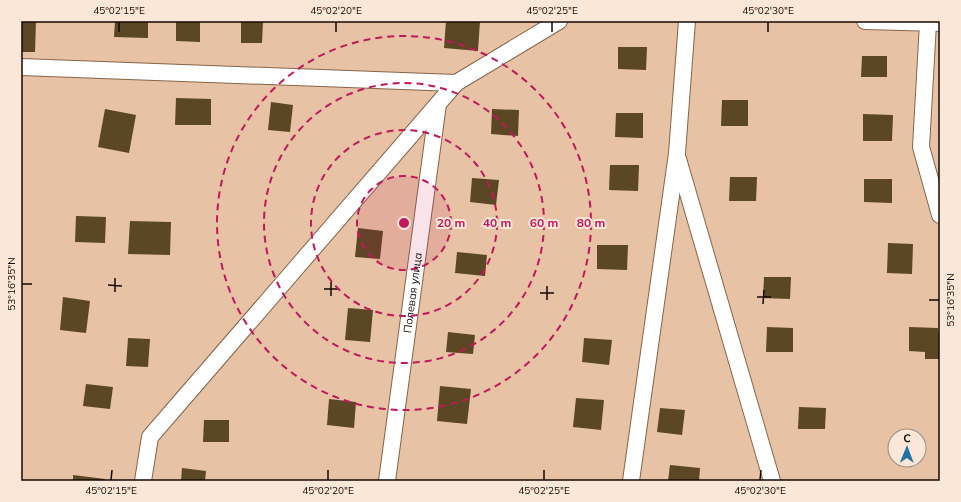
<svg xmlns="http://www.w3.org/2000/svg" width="961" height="502" font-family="Mulish,sans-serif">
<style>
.building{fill:#5b4724}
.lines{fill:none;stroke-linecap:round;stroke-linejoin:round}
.minor-casing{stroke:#86654a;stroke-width:18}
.minor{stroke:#fff;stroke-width:16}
.ticks{fill:none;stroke:#140802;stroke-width:1.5}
.ring{fill:none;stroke:#c2185b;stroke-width:2;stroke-dasharray:7 5}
.labels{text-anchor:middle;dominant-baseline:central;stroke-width:4;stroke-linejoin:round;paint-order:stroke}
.street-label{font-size:11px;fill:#140802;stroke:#fae7d8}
.centre{fill:#c2185b;stroke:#fae7d8;stroke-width:2}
.ring-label{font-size:12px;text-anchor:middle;font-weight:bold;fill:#c2185b;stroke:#fae7d8;stroke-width:4;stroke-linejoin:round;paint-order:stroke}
.neatline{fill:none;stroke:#140802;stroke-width:1.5}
.ticks-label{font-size:10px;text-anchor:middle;fill:#140802}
</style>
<rect width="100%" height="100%" fill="#e7c2a5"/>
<g class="building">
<path d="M21 21H36L35 52H21Z"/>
<path d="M115 21H148V38L114 37Z"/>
<path d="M176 21H200V42L176 41Z"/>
<path d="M241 21H263L262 43H241Z"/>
<path d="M446 21H480L478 51 444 48Z"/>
<path d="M618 47H647L646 70 618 69Z"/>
<path d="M862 56H887V77H861Z"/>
<path d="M176 98 211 99V125H175Z"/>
<path d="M722 100H748V126H721Z"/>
<path d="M271 102 293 105 290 132 268 130Z"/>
<path d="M105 109 136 115 129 153 98 147Z"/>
<path d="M492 109 519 110 518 136 491 134Z"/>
<path d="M616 113H643V138L615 137Z"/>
<path d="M863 114 893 115 892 141H863Z"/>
<path d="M610 165H639L638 191 609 190Z"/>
<path d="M730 177H757L756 201H729Z"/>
<path d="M472 178 499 180 496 205 470 202Z"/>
<path d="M864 179H892V203L864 202Z"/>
<path d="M76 216 106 217 105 243 75 242Z"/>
<path d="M130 221 171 222 170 255 128 254Z"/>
<path d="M358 228 383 231 380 259 355 257Z"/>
<path d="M888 243 913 244 912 274 887 273Z"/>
<path d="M597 245H628L627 270 597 269Z"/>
<path d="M457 252 487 255 485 276 455 273Z"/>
<path d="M764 277H791L790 299 763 298Z"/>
<path d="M63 297 90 301 86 333 60 330Z"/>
<path d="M348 308 373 310 370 342 345 340Z"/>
<path d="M767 327 793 328V352H766Z"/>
<path d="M909 327 938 328V333H940V359H925V352L909 351Z"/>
<path d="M448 332 475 335 473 354 446 352Z"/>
<path d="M128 338 150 339 148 367 126 366Z"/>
<path d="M584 338 612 340 609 365 582 362Z"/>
<path d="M86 384 113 387 110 409 83 406Z"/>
<path d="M440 386 471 389 467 424 437 421Z"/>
<path d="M576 398 604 400 601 430 573 427Z"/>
<path d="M329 399 356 402 354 428 327 425Z"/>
<path d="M799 407 826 408 825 429H798Z"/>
<path d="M660 408 685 410 682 435 657 432Z"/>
<path d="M204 420H229V442H203Z"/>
<path d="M670 465 700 468 699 481H668Z"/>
<path d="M182 468 206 471 205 481H181Z"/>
<path d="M73 475 105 479V481H73Z"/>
</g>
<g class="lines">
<defs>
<g id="minor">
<path d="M865 21 940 23"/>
<path d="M928 23 921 147 940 215"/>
<path d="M21 67 456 83"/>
<path d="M678 159 772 481"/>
<path d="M143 481 150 437 456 83 559 21"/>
<path id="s1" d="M387 481 438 104"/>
<path d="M631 481 677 153 687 21"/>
</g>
</defs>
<use href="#minor" class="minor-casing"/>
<use href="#minor" class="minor"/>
</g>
<path class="ticks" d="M119 32V22M336 32V22M552 32V22M768 32V22M22 284H32M108 285 122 286M324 289H338M115 292V278M540 293H554M331 296V282M757 297H771M547 300V286M929 300H939M763 304 764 290M111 480 112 470M328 480V470M544 480V470M760 480 761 470"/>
<circle cx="404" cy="223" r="47" fill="#c2185b" fill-opacity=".12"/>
<g class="ring">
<circle cx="404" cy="223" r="47"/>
<circle cx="404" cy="223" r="93"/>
<circle cx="404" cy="223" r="140"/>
<circle cx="404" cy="223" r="187"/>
</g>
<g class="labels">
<g class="street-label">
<text stroke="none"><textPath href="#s1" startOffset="190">Полевая улица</textPath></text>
</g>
</g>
<circle cx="404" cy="223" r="6" class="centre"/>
<g class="ring-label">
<text x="451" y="227">20 m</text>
<text x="497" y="227">40 m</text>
<text x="544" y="227">60 m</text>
<text x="591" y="227">80 m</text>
</g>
<rect width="961" height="502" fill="none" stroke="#fae7d8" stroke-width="44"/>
<g transform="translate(907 448) rotate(1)"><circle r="19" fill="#fae7d8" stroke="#9e8e82"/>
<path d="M0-3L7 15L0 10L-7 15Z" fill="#2073a4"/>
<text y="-6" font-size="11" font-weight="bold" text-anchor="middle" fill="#140802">С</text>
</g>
<rect x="22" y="22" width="917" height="458" class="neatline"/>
<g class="ticks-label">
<text x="119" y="14">45°02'15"E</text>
<text x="336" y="14">45°02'20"E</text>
<text x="552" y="14">45°02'25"E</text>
<text x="768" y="14">45°02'30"E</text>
<text transform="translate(11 284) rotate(-90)" y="4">53°16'35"N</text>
<text transform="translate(950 300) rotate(-90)" y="4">53°16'35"N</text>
<text x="111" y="494">45°02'15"E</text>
<text x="328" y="494">45°02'20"E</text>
<text x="544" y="494">45°02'25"E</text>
<text x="760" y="494">45°02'30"E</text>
</g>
</svg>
